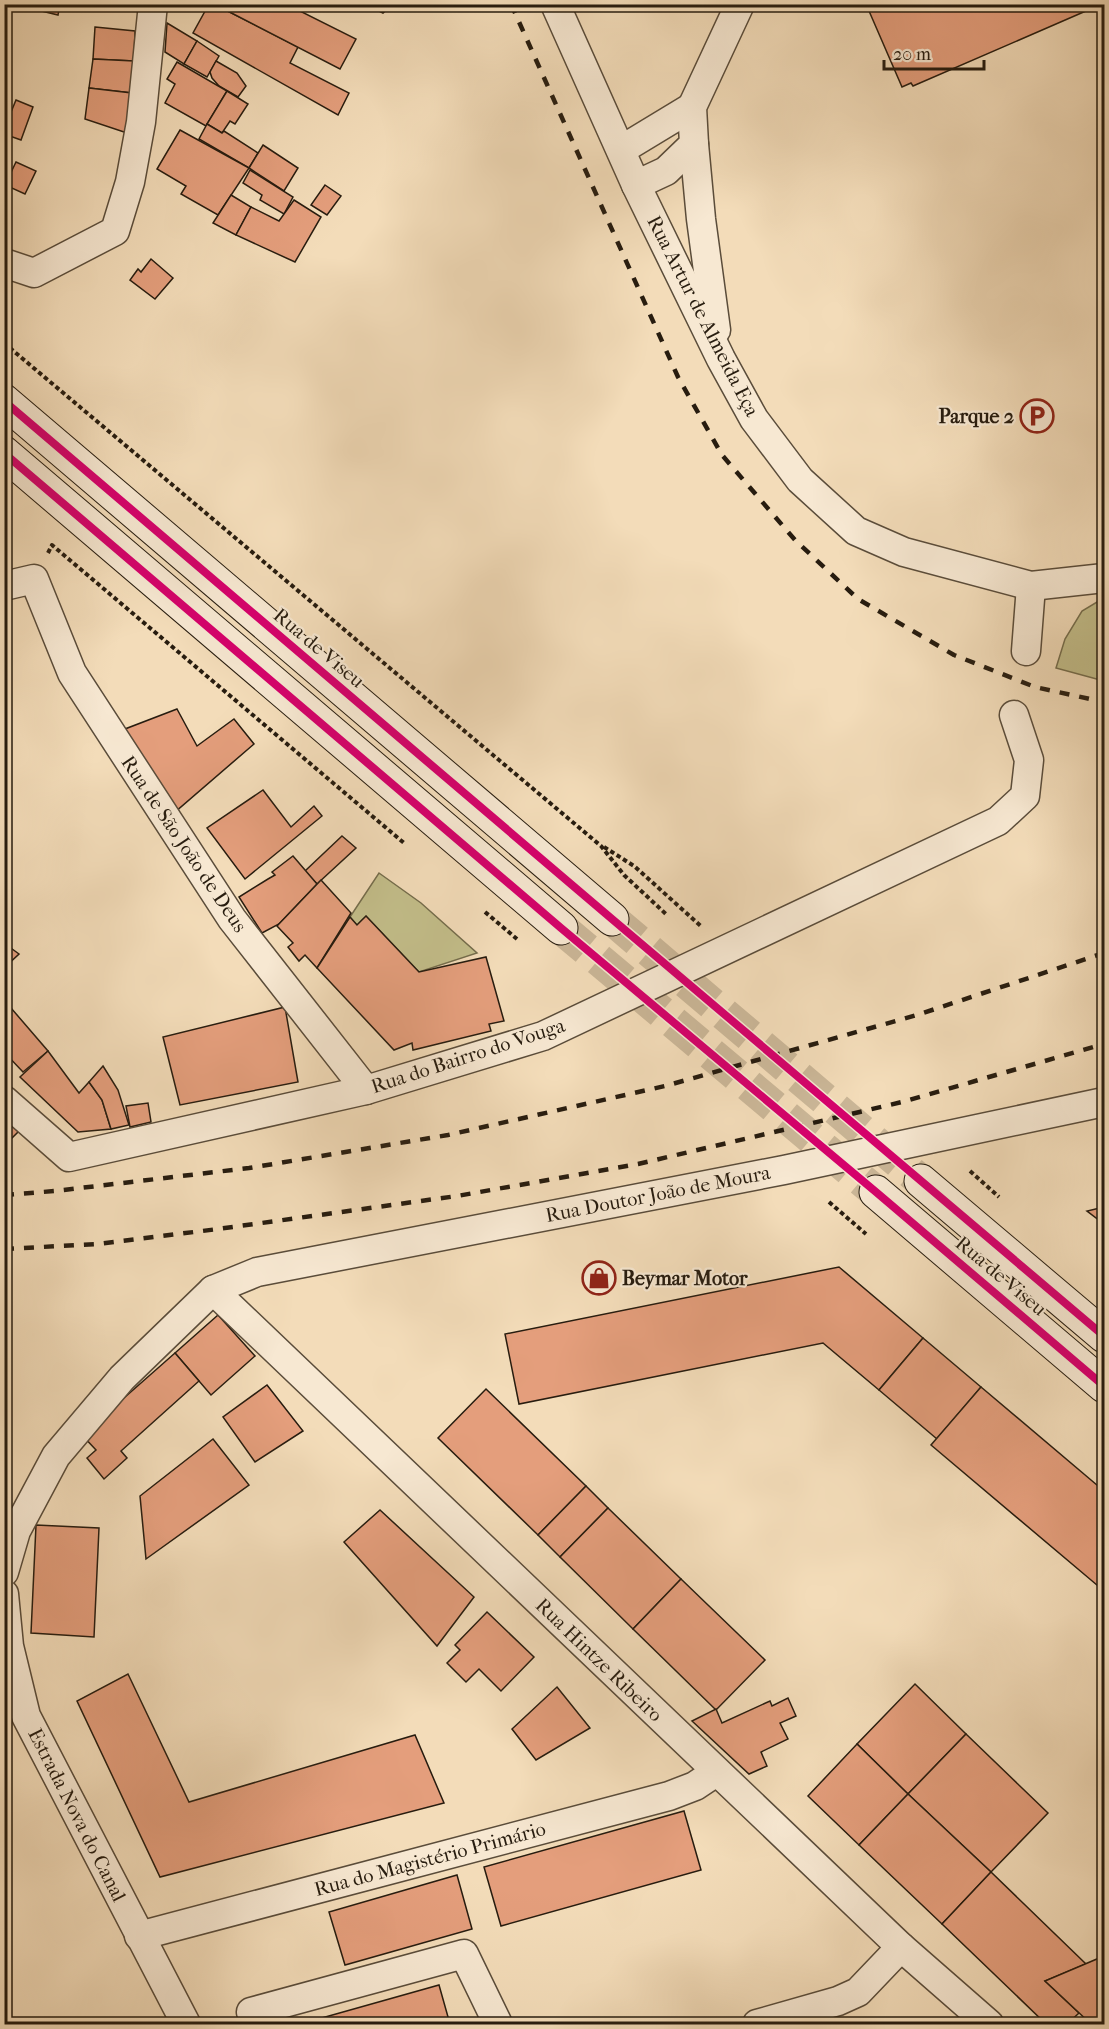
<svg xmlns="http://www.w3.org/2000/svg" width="1109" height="2029" font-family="'IM FELL French Canon',serif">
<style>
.green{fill:#c3be8a;stroke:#756d4c;stroke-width:1.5}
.building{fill:#e49e7c;stroke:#271c0f;stroke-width:1.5}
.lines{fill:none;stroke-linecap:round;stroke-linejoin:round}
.secondary-tunnel{stroke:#cab697;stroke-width:33;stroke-dasharray:33 16;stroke-linecap:butt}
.minor-casing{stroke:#5a4c3a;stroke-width:31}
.secondary-casing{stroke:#271c0f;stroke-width:35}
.path{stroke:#271c0f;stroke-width:4;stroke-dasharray:4.5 3;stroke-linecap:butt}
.minor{stroke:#f7e8d2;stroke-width:28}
.secondary{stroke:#f7e8d2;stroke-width:33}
.rail{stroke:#271c0f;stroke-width:4.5;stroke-dasharray:10 10;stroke-linecap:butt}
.cycleway-casing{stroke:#f7e8d2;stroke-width:11}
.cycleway{stroke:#d6006c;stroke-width:8}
.labels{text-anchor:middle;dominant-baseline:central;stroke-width:4.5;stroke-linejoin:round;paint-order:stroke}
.street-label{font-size:20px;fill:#271c0f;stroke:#f7e8d2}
.poi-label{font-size:20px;font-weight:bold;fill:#271c0f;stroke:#f7e8d2;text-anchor:end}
</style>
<rect width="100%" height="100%" fill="#f3dcb9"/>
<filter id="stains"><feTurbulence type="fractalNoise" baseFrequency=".00333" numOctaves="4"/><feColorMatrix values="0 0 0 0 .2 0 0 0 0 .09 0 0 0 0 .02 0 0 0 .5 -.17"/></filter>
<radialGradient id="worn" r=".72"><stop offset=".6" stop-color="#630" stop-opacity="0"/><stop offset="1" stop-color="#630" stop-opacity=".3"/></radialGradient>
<g class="green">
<path d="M1102 599H1104V681L1056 668 1065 639 1082 611Z"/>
<path d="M379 873 421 903 477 953 419 972 366 916 357 925 350 917Z"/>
</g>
<g class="building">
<path d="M30 4H60L58 15 29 8Z"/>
<path d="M209 4H214L298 47 290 63 349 93 338 115 193 33Z"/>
<path d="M214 4H286L356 39 340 69Z"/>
<path d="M365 4H393L383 13Z"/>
<path d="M866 4H1102L913 86 911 83 902 87Z"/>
<path d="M167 23 197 41 184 64 165 52Z"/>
<path d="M95 27 135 31 134 61 93 59Z"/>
<path d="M197 41 219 56 207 77 184 64Z"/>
<path d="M93 59 134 61 132 93 89 88Z"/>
<path d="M216 61 237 73 246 86 238 97 219 86 212 78 210 72Z"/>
<path d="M177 62 227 91 206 126 165 103 175 84 167 79Z"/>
<path d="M89 88 132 93 127 133 85 119Z"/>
<path d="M227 91 248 104 235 124 230 121 222 133 207 124Z"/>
<path d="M16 100 33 107 21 140 4 134V129Z"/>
<path d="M207 124 222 133 224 131 258 153 249 168 199 139Z"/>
<path d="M180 130 249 168 218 215 181 194 186 186 157 169Z"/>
<path d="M263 145 298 168 284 191 249 168Z"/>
<path d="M16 162 36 171 25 194 5 185Z"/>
<path d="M250 170 293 197 284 214 260 200 262 195 243 183Z"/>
<path d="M325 185 341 196 327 215 311 205Z"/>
<path d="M231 195 251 207 236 235 213 223Z"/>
<path d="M294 200 321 217 295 262 236 235 251 207 279 221Z"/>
<path d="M151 259 173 278 155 299 130 280 138 269 141 272Z"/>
<path d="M177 709 197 746 234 719 254 744 175 812 125 729Z"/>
<path d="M263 790 291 827 314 806 322 816 245 879 207 828Z"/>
<path d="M342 836 356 848 317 884 305 871Z"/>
<path d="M293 856 317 884 279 924 262 933 239 897 268 879 275 875 272 872Z"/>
<path d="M321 880 351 913 317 968 305 955 299 961 288 947 293 943 277 926Z"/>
<path d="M366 916 419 972 486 957 504 1021 489 1024 491 1031 413 1050 412 1043 394 1050 317 968 350 917 357 925Z"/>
<path d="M4 943 19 954 4 968Z"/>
<path d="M5 1001 48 1051 23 1072 4 1052Z"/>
<path d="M285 1007 298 1082 180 1105 163 1037Z"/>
<path d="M48 1051 79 1093 89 1082 102 1100 111 1129 78 1132 20 1077Z"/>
<path d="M103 1066 118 1090 129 1125 111 1129 102 1100 89 1082Z"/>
<path d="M148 1103 151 1122 130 1127 126 1106Z"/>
<path d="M4 1113 22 1128 4 1146Z"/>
<path d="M1104 1207V1224L1087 1211Z"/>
<path d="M839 1267 923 1338 879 1390 823 1343 519 1404 505 1334Z"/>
<path d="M218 1315 255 1356 211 1395 175 1353Z"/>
<path d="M923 1338 981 1387 937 1439 879 1390Z"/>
<path d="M175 1353 199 1381 121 1451 127 1458 104 1479 87 1458 96 1450 82 1435Z"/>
<path d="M267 1385 303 1431 255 1462 223 1417Z"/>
<path d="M981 1387 1104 1491V1591L931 1445Z"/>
<path d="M486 1389 586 1486 538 1535 438 1438Z"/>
<path d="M213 1439 249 1485 146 1559 140 1496Z"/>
<path d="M586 1486 608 1508 560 1557 538 1535Z"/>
<path d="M608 1508 681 1579 633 1629 560 1557Z"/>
<path d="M380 1510 474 1597 437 1646 344 1542Z"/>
<path d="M36 1525 99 1528 94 1637 31 1633Z"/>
<path d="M681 1579 765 1660 716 1710 633 1629Z"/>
<path d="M487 1612 534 1657 501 1691 479 1669 466 1682 447 1663 460 1650 455 1645Z"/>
<path d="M128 1674 189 1802 415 1735 444 1803 160 1877 77 1701Z"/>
<path d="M915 1684 966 1734 908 1794 857 1744Z"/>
<path d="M557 1687 590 1728 536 1760 512 1729Z"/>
<path d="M788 1698 796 1716 780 1723 788 1739 761 1752 767 1766 749 1774 692 1721 716 1709 722 1723 770 1701 772 1706Z"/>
<path d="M966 1734 1048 1813 991 1872 908 1794Z"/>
<path d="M857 1744 908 1794 859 1845 808 1796Z"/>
<path d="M908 1794 991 1872 942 1924 859 1845Z"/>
<path d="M684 1811 701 1870 501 1926 484 1867Z"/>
<path d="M991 1872 1086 1964 1045 1981 1079 2013 1067 2024H1046L942 1924Z"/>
<path d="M457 1875 472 1929 345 1965 329 1912Z"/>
<path d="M1104 1956V2024H1091L1045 1981Z"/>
<path d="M439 1985 450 2024H312L311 2021Z"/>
</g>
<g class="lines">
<g class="secondary-tunnel">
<path d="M612 919 921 1181"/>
<path d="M561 928 876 1192"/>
</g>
<defs>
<g id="minor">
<path d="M555 4 636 185 721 359 754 419 800 480 856 531 904 552 1031 586 1104 578"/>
<path d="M694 144 701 219 716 330"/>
<path d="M621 150 692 107"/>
<path d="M636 185 666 171 694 144 692 107 740 4"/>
<path d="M4 263 34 273 115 231 130 182 141 122 153 4"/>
<path d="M4 586 34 579 72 673 232 919 366 1090"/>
<path d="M1026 651 1031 586"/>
<path d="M4 1100 69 1157 366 1090 543 1036 998 821 1025 796 1029 760 1014 715"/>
<path d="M213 1290 901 1947 989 2024"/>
<path d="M4 1572 16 1531 56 1456 122 1378 213 1290 257 1272 784 1170 1104 1102"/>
<path d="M4 1594 9 1646 26 1716 186 2024"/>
<path d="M139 1936 669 1796 695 1786 716 1772"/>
<path d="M251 2012 464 1954 498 2024"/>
<path d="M757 2024 838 2001 858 1992 901 1947"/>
</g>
<g id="secondary">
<path d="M4 401 612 919"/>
<path d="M4 453 561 928"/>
<path d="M921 1181 1104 1336"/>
<path d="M876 1192 1104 1386"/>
</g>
</defs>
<use href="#minor" class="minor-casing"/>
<use href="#secondary" class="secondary-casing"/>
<g class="path">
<path d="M4 343 601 846 624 875 667 915"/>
<path d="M48 553 52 545 404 843"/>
<path d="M604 847 634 866 702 927"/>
<path d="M485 912 517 939"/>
<path d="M970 1171 999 1197"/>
<path d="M829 1202 866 1234"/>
</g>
<use href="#minor" class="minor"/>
<use href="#secondary" class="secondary"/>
<g class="rail">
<path d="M511 4 678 377 722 455 795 540 858 599 954 655 1035 687 1104 702"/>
<path d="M4 1195 55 1191 249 1168 448 1135 665 1086 917 1015 1104 953"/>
<path d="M4 1249 98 1244 218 1229 457 1196 638 1164 902 1102 1104 1044"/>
</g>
<defs>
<g id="cycleway">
<path d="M4 401 612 919 1104 1336"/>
<path d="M4 453 561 928 876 1192 1104 1386"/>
</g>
</defs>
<use href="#cycleway" class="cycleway-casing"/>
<use href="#cycleway" class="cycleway"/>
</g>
<defs>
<symbol id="parking-ring" viewBox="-11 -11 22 22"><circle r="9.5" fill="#f7e8d2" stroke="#8f2418" stroke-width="1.5"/><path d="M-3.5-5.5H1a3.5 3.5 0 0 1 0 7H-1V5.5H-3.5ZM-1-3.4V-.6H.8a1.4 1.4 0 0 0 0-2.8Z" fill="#8f2418"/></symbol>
<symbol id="shop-ring" viewBox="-11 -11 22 22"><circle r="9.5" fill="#f7e8d2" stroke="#8f2418" stroke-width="1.5"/><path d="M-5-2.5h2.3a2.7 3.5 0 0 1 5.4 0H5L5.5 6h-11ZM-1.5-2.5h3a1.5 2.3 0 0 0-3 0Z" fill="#8f2418"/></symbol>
</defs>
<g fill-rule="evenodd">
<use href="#parking-ring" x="1018" y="397" width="38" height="38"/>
<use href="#shop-ring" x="580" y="1259" width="38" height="38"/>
</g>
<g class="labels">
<g class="street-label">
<text transform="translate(703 316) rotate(63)">Rua Artur de Almeida Eça</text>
<text transform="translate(319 648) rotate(40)">Rua de Viseu</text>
<text transform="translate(184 844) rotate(56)">Rua de São João de Deus</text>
<text transform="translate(468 1056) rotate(-18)">Rua do Bairro do Vouga</text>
<text transform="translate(658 1194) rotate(-11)">Rua Doutor João de Moura</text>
<text transform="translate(1001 1276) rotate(40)">Rua de Viseu</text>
<text transform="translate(599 1660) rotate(44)">Rua Hintze Ribeiro</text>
<text transform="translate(77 1815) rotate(63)">Estrada Nova do Canal</text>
<text transform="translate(430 1859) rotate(-15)">Rua do Magistério Primário</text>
</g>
<g class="poi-label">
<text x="1014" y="416">Parque 2</text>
<text x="622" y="1278" text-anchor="start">Beymar Motor</text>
</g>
</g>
<rect width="1109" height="2029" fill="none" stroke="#f3dcb9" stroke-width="24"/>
<rect x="6" y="6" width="1097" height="2017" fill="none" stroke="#271c0f" stroke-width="3"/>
<rect x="12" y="12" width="1085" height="2005" fill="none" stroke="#271c0f" stroke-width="1.5"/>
<path d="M884 60v9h100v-9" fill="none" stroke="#271c0f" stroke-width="3"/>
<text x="893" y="60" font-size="18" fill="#271c0f" stroke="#f7e8d2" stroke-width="4.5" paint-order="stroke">20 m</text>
<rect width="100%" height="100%" filter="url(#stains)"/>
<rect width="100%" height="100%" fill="url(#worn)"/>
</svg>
